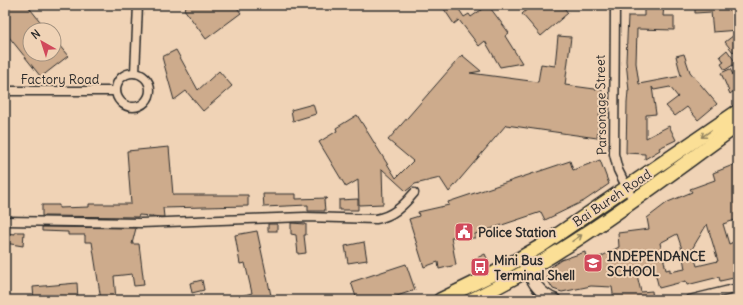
<svg xmlns="http://www.w3.org/2000/svg" width="743" height="305" font-family="Delius,sans-serif">
<style>
.building{fill:#cdab8c;stroke:#2b2b2b;fill-rule:evenodd}
.lines{fill:none;stroke-linecap:round;stroke-linejoin:round}
.minor-casing{stroke:#2b2b2b;stroke-width:11}
.secondary-casing{stroke:#2b2b2b;stroke-width:14}
.trunk-casing{stroke:#2b2b2b;stroke-width:16}
.minor{stroke:#f0d3b6;stroke-width:8}
.secondary{stroke:#f0d3b6;stroke-width:11}
.trunk{stroke:#fbdf96;stroke-width:13}
.oneway{stroke:#938560}
.labels{text-anchor:middle;dominant-baseline:central;stroke-width:4;stroke-linejoin:round;paint-order:stroke}
.street-label{font-size:13px;fill:#2b2b2b;stroke:#f0d3b6}
.poi-label{font-size:13px;font-weight:bold;fill:#2b2b2b;stroke:#f0d3b6;text-anchor:start}
</style>
<rect width="100%" height="100%" fill="#f0d3b6"/>
<filter id="ink" filterUnits="userSpaceOnUse"><feTurbulence type="fractalNoise" baseFrequency=".025" numOctaves="2"/><feDisplacementMap in="SourceGraphic" scale="8" xChannelSelector="R" yChannelSelector="G"/><feConvolveMatrix kernelMatrix="1 2 1 2 8 2 1 2 1" color-interpolation-filters="sRGB"/></filter>
<g filter="url(#ink)">
<g class="building">
<path d="M5 5H27L47 30H30V54H54V39L68 56 41 77 5 32Z"/>
<path d="M188 5H235L241 13 206 39 184 9Z"/>
<path d="M450 5H456L464 17 469 14 471 17 488 5 509 33 505 36 522 63 500 67 485 41 479 46 459 20 454 24 444 9Z"/>
<path d="M532 5H562L568 13 541 36 522 14Z"/>
<path d="M644 5H664L663 16H674V30L637 29 636 63 639 84 681 76 676 56 684 54 690 72 717 104 698 120 687 107 675 116 666 106 678 97 670 87 654 90 652 87 656 114 646 115V138L669 126 676 140 659 148 660 150 645 159V154L626 153 627 103 628 91H629L626 61 628 16H644Z"/>
<path d="M695 5H738V30L713 32 711 12 695 13Z"/>
<path d="M738 32V47L733 52 725 42Z"/>
<path d="M558 36 571 37 565 85 602 90 597 138 506 125 449 192 440 178 415 184 406 191 382 169 383 204 359 205 358 180 346 187 319 142 337 131 336 128 357 115 396 178 413 161 388 140 462 55 481 71 470 73 538 82 541 64 555 66Z"/>
<path d="M176 50 198 90 219 71 232 86 203 111 186 91 174 100 162 57Z"/>
<path d="M727 50 736 63 725 70 721 64 724 62 720 56Z"/>
<path d="M730 69 735 78 733 79 738 88 730 94 721 73Z"/>
<path d="M313 104 316 114 293 121 291 110Z"/>
<path d="M169 147 173 195H248V206L163 208 164 217H162L139 215 138 217 42 216V205H59V208L89 207V204H131L127 151Z"/>
<path d="M600 160 609 184 584 201 545 220 541 212 475 234V238L451 237 456 265 439 269 438 262 424 267 409 219 419 216 418 212 449 205 448 202 570 161 573 170Z"/>
<path d="M738 163V219L723 224 729 244 738 240V277L720 281 719 277 687 285 686 281 659 288 653 265 636 271 641 292 652 291 653 300H614L612 287 591 286 562 292 553 289 547 279V274L551 267 561 260 585 252 587 264 619 247 618 233 649 229 647 218 668 202 692 192 690 189 715 180 713 173ZM707 224 718 261 697 266 692 249ZM677 234 681 246 685 269 670 272V269L666 270 660 243Z"/>
<path d="M263 194H296V199L327 198 324 200 325 211H308V205L264 207Z"/>
<path d="M358 199V210H339V200Z"/>
<path d="M291 223 306 224V235H304L306 253 298 254 296 235 291 234Z"/>
<rect x="268" y="224" width="9" height="7"/>
<path d="M42 227 136 228 132 244H139L144 285 134 286 132 274 114 276 116 300H101L92 242H85V235H68V232L42 231Z"/>
<path d="M257 231 272 300H237V297L252 293 245 263 240 264 235 235Z"/>
<path d="M15 232H24L23 246 5 243V233L15 234Z"/>
<path d="M364 242 367 260 348 263 345 246Z"/>
<path d="M485 254 489 263 482 267 477 258Z"/>
<path d="M406 264 415 290 388 299 357 300 351 282Z"/>
<path d="M202 280 204 290 192 293 190 283Z"/>
<path d="M77 283 78 300H34L33 287Z"/>
</g>
<g class="lines">
<defs>
<g id="minor">
<path d="M615 5 614 154 618 170 633 200"/>
<path d="M135 73 138 5"/>
<circle cx="133" cy="90" r="17"/>
<path d="M5 91H116"/>
<path d="M5 221 141 223 305 217 376 219C393 216 403 206 414 193"/>
<path d="M689 300 738 288"/>
</g>
<path id="secondary" d="M522 259C531 276 535 292 555 300"/>
<g id="trunk">
<path d="M440 300 491 275 541 246 738 111"/>
<path d="M471 300C566 255 653 186 738 125"/>
</g>
</defs>
<use href="#minor" class="minor-casing"/>
<use href="#secondary" class="secondary-casing"/>
<use href="#trunk" class="trunk-casing"/>
<use href="#minor" class="minor"/>
<use href="#secondary" class="secondary"/>
<use href="#trunk" class="trunk"/>
</g>
<defs><path id="oneway-shaft" d="M-6 0H5M1.5-3L5.5 0L1.5 3" fill="none" stroke-width="1.6" stroke-linecap="round" stroke-linejoin="round"/></defs>
<g class="oneway">
<use href="#oneway-shaft" transform="translate(706 134) rotate(145)"/>
<use href="#oneway-shaft" transform="translate(577 238) rotate(-34)"/>
</g>
</g>
<defs>
<symbol id="civic-square" viewBox="-11 -11 22 22"><rect x="-9" y="-9" width="18" height="18" rx="4" fill="#d1495b" stroke="#f0d3b6"/><path d="M-.6-6.5H3V-4.5H.6V-3L4-1V1h2V6H-6V1h2V-1L-.6-3ZM-1.2 2.5V6h2.4V2.5Z" fill="#fff"/></symbol>
<symbol id="school-square" viewBox="-11 -11 22 22"><rect x="-9" y="-9" width="18" height="18" rx="4" fill="#d1495b" stroke="#f0d3b6"/><path d="M0-5L7-2L0 1L-7-2ZM-4 1L0 2.5L4 1V4Q0 6-4 4Z" fill="#fff"/></symbol>
<symbol id="bus-square" viewBox="-11 -11 22 22"><rect x="-9" y="-9" width="18" height="18" rx="4" fill="#d1495b" stroke="#f0d3b6"/><path d="M-5-6H5V4H4V6H2V4H-2V6H-4V4H-5ZM-3.5-4V0h7V-4ZM-3.5 1.2v1.5H-2V1.2ZM2 1.2v1.5H3.5V1.2Z" fill="#fff"/></symbol>
</defs>
<g fill-rule="evenodd">
<use href="#civic-square" x="453" y="221" width="22" height="22"/>
<use href="#school-square" x="582" y="252" width="22" height="22"/>
<use href="#bus-square" x="469" y="256" width="22" height="22"/>
</g>
<g class="labels">
<g class="street-label">
<text x="60" y="79">Factory Road</text>
<text transform="translate(601 105) rotate(-91)">Parsonage Street</text>
<text transform="translate(612 198) rotate(-34)">Bai Bureh Road</text>
</g>
<g class="poi-label">
<text x="478" y="232">Police Station</text>
<text x="607" y="256">INDEPENDANCE<tspan x="607" dy="15">SCHOOL</tspan></text>
<text x="494" y="260">Mini Bus<tspan x="494" dy="15">Terminal Shell</tspan></text>
</g>
</g>
<rect width="743" height="305" fill="none" stroke="#f0d3b6" stroke-width="20"/>
<rect x="10" y="10" width="723" height="285" fill="none" stroke="#2b2b2b" stroke-width="1.5" filter="url(#ink)"/>
<g transform="translate(42 42) rotate(321)"><circle r="19" fill="#f0d3b6" stroke="#a1907e"/>
<path d="M0-3L7 15L0 10L-7 15Z" fill="#d1495b"/>
<text y="-6" font-size="11" font-weight="bold" text-anchor="middle" fill="#2b2b2b">N</text>
</g>
</svg>
